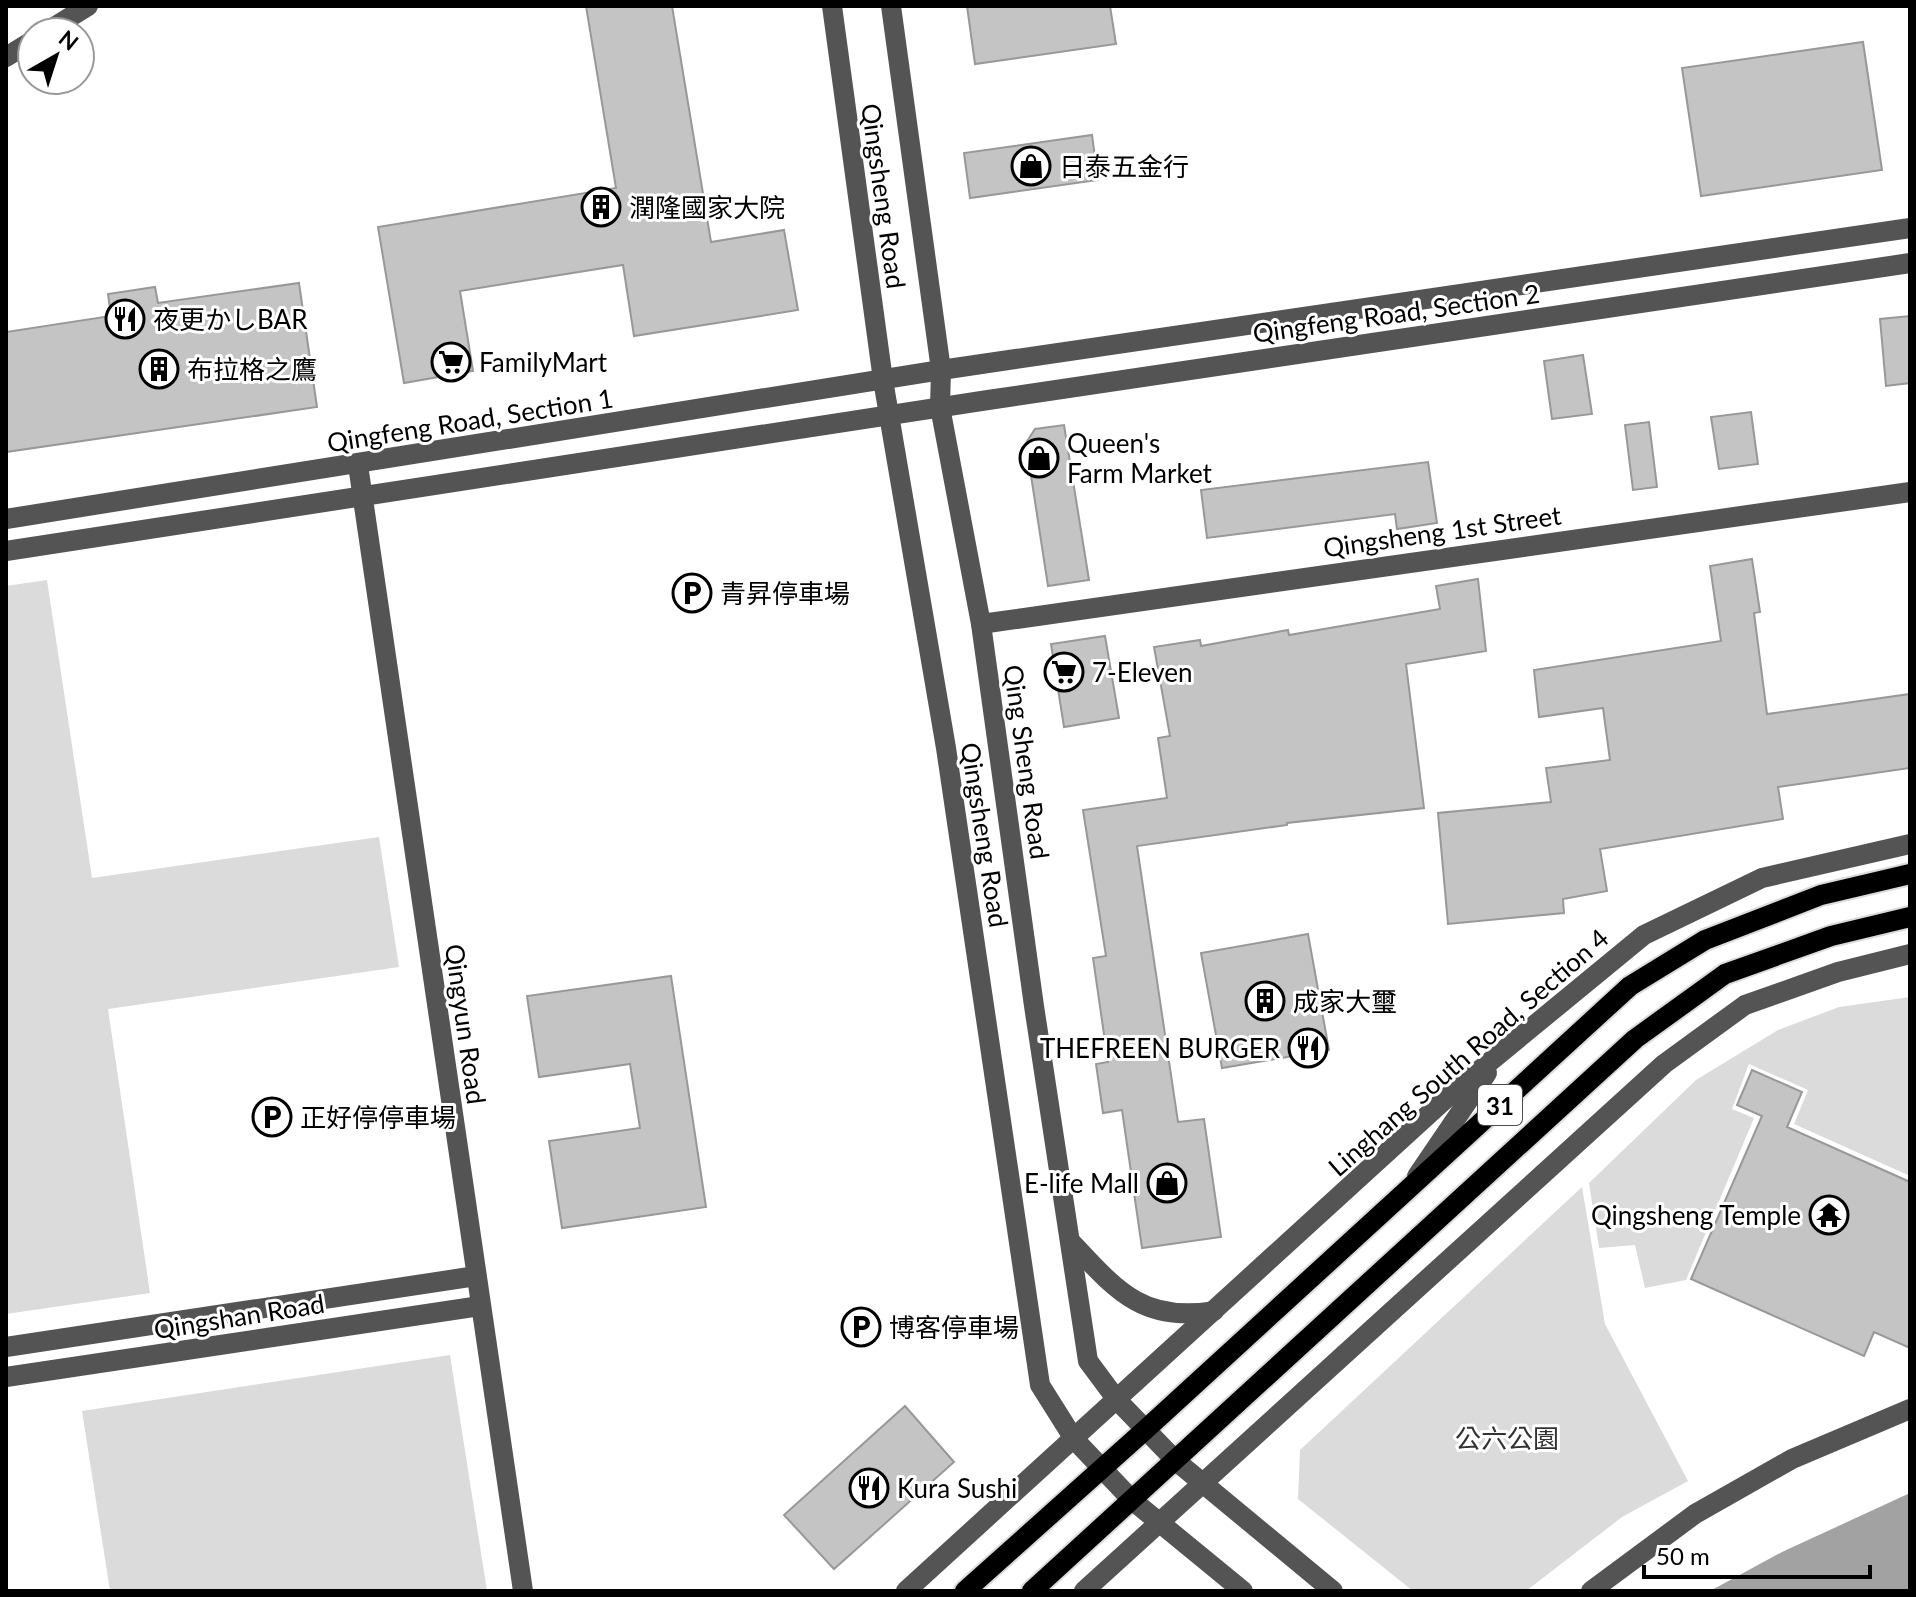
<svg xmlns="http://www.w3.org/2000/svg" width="1916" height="1597" font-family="Lato,'Noto Sans TC','Noto Sans JP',sans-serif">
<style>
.green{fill:#dbdbdb}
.water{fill:#a2a2a2}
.building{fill:#c4c4c4;stroke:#989898;stroke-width:2}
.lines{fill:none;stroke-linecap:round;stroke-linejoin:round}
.major-casing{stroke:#dbdbdb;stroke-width:24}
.minor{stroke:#545454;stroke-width:20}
.major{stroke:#000;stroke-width:20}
.labels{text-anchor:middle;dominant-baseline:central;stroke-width:6;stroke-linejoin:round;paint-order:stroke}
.shield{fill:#fff;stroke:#4c4c4c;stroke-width:2}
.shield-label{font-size:24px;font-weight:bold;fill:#000}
.poi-label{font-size:26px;fill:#000;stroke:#fff;text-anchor:start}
.street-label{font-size:26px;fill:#000;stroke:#fff}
.park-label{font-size:26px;fill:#323232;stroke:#fff}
</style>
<rect width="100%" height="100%" fill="#fff"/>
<g class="green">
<path d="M47 580 92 878 379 837 399 967 108 1009 150 1293 6 1314V586Z"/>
<path d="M1910 997V1176L1794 1124 1808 1090 1749 1064 1732 1109 1754 1118 1686 1280 1645 1288 1635 1245 1599 1248 1589 1183 1696 1080 1778 1030 1839 1007Z"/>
<path d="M1582 1187 1605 1324 1688 1481 1622 1517 1526 1591H1413L1298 1499 1300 1450Z"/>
<path d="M450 1355 487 1591H110L82 1411Z"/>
</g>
<path class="water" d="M1910 1493V1591H1710L1782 1552Z"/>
<g class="building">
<path d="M586 6H672L711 242 784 230 798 310 634 336 623 265 460 291 473 371 404 383 378 227 616 188Z"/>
<path d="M967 6H1110L1116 44 975 64Z"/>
<path d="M1863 42 1882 170 1701 196 1682 68Z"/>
<path d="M1092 135 1098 180 970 198 964 153Z"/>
<path d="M299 283 317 407 6 452V332L111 316 108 294 155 287 158 303Z"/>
<path d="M1910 316V383L1886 386 1880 319Z"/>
<path d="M1583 355 1592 414 1552 419 1544 361Z"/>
<path d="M1751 412 1758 464 1719 469 1711 417Z"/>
<path d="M1649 422 1657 487 1633 490 1625 425Z"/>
<path d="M1064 425 1089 580 1048 586 1026 443 1035 429Z"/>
<path d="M1428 462 1437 523 1397 529 1395 514 1207 538 1201 490Z"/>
<path d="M1752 559 1760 612 1754 613 1767 714 1910 694V768L1778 787 1783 819 1600 849 1607 891 1563 899 1564 913 1448 924 1438 813 1551 802 1546 768 1610 760 1603 708 1539 717 1534 670 1721 641 1710 566Z"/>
<path d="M1478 579 1486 651 1406 664 1424 808 1287 823V825L1137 846 1178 1122 1204 1119 1221 1237 1142 1248 1122 1110 1103 1113 1096 1064 1108 1062 1093 958 1106 956 1083 810 1167 798 1158 738 1170 736 1154 647 1200 640 1201 646 1288 630 1289 635 1440 609 1436 586Z"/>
<path d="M1105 636 1119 718 1064 727 1051 644Z"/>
<path d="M1308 934 1329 1050 1222 1068 1201 953Z"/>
<path d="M671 976 706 1207 562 1228 549 1141 640 1128 630 1064 539 1077 527 996Z"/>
<path d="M1752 1070 1802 1092 1787 1127 1910 1182V1348L1874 1332 1864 1356 1691 1279 1762 1116 1737 1105Z"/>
<path d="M905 1406 954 1462 834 1569 784 1515Z"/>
</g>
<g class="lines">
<defs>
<g id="major">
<path d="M965 1591 1145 1430 1630 986 1705 940 1821 895 1910 874"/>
<path d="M1032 1591 1635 1039 1725 974 1831 936 1910 917"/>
</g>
</defs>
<use href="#major" class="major-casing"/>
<g class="minor">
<path d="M832 6 883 380 946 748 1040 1385 1074 1439 1132 1500 1243 1591"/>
<path d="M891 6 941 370 940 407 981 624 1034 1006 1088 1361 1117 1400 1176 1461 1333 1591"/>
<path d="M46 32 88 6"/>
<path d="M6 57 32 41"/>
<path d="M358 465 523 1591"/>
<path d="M6 519 941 370 1910 228"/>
<path d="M6 551 988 400 1910 263"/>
<path d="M981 624 1910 492"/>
<path d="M1417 1176 1487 1073"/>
<path d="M1072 1243C1116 1290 1143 1323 1214 1311"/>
<path d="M6 1347 476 1276"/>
<path d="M6 1377 480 1306"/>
<path d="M906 1591 1453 1092 1644 935 1762 878 1910 844"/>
<path d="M1084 1591 1664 1064 1745 1005 1838 972 1910 954"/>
<path d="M1591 1591 1695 1514 1792 1459 1910 1409"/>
</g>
<use href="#major" class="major"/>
</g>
<defs>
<symbol id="shop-ring" viewBox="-11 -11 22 22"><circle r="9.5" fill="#fff" stroke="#000" stroke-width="1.5"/><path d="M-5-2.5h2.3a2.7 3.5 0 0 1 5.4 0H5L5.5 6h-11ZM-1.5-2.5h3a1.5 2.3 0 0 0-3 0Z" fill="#000"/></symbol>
<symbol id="building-ring" viewBox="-11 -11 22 22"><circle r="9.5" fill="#fff" stroke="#000" stroke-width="1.5"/><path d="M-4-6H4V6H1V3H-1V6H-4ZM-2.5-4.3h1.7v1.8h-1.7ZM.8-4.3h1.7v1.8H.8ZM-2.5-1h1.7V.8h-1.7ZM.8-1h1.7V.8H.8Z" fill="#000"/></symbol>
<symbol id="restaurant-ring" viewBox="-11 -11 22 22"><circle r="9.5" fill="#fff" stroke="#000" stroke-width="1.5"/><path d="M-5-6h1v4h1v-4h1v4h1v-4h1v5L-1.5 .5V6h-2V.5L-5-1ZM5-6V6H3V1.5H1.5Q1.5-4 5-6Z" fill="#000"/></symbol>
<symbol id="supermarket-ring" viewBox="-11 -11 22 22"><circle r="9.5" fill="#fff" stroke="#000" stroke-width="1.5"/><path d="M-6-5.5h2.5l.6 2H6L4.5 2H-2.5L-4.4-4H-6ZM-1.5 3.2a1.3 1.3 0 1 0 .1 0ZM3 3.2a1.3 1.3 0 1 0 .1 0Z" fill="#000"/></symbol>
<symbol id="parking-ring" viewBox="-11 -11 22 22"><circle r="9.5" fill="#fff" stroke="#000" stroke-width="1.5"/><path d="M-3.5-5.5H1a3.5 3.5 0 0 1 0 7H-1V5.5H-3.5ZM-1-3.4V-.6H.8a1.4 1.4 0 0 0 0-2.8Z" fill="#000"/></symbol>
<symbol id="temple-ring" viewBox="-11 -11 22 22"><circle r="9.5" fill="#fff" stroke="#000" stroke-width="1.5"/><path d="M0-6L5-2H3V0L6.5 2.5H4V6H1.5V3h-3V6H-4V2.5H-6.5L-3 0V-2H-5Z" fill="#000"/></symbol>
</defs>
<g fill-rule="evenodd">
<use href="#shop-ring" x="1009" y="144" width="44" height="44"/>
<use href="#building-ring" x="579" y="185" width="44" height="44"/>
<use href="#restaurant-ring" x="103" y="297" width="44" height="44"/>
<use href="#supermarket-ring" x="429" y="340" width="44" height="44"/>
<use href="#building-ring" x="137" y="347" width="44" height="44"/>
<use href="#shop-ring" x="1017" y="436" width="44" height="44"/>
<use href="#parking-ring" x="670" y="571" width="44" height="44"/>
<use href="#supermarket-ring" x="1042" y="650" width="44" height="44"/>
<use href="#building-ring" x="1243" y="979" width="44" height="44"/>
<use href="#restaurant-ring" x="1286" y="1026" width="44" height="44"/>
<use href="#parking-ring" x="250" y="1095" width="44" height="44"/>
<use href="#shop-ring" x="1145" y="1161" width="44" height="44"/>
<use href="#temple-ring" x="1807" y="1193" width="44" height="44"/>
<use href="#parking-ring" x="839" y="1305" width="44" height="44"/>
<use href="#restaurant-ring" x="847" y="1466" width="44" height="44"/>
</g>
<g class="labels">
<rect class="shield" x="1478" y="1085" width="44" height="40" rx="6"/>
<g class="shield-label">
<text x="1500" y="1105">31</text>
</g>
<g class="poi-label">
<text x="1059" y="166">日泰五金行</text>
<text x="629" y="207">潤隆國家大院</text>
<text x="153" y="319">夜更かしBAR</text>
<text x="479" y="362">FamilyMart</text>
<text x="187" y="369">布拉格之鷹</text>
<text x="1067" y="443">Queen's<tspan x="1067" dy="30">Farm Market</tspan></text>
<text x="720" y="593">青昇停車場</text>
<text x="1092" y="672">7-Eleven</text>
<text x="1293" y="1001">成家大璽</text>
<text x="1280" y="1048" text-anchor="end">THEFREEN BURGER</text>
<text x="300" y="1117">正好停停車場</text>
<text x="1139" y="1183" text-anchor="end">E-life Mall</text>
<text x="1801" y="1215" text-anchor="end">Qingsheng Temple</text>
<text x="889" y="1327">博客停車場</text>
<text x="897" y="1488">Kura Sushi</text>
</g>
<g class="street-label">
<text transform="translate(884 196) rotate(82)">Qingsheng Road</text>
<text transform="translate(1396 313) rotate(-8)">Qingfeng Road, Section 2</text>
<text transform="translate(470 420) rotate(-9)">Qingfeng Road, Section 1</text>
<text transform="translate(1442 531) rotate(-8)">Qingsheng 1st Street</text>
<text transform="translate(1027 762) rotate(82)">Qing Sheng Road</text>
<text transform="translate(985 835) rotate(81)">Qingsheng Road</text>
<text transform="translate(466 1024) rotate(82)">Qingyun Road</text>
<text transform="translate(1468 1052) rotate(-41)">Linghang South Road, Section 4</text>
<text transform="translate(239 1316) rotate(-9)">Qingshan Road</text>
</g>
<g class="park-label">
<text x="1507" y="1438">公六公園</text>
</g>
</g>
<rect width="1916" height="1597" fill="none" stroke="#000000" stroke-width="16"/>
<g transform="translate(56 56) rotate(39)"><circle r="38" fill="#ffffff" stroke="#999999" stroke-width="2"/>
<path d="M0-6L14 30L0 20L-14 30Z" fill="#000000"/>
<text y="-12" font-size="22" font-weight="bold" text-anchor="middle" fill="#000000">N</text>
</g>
<path d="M1644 1565v12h226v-12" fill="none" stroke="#000000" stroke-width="4"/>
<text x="1656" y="1565" font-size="24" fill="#000000" stroke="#ffffff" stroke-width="6" paint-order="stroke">50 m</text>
</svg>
